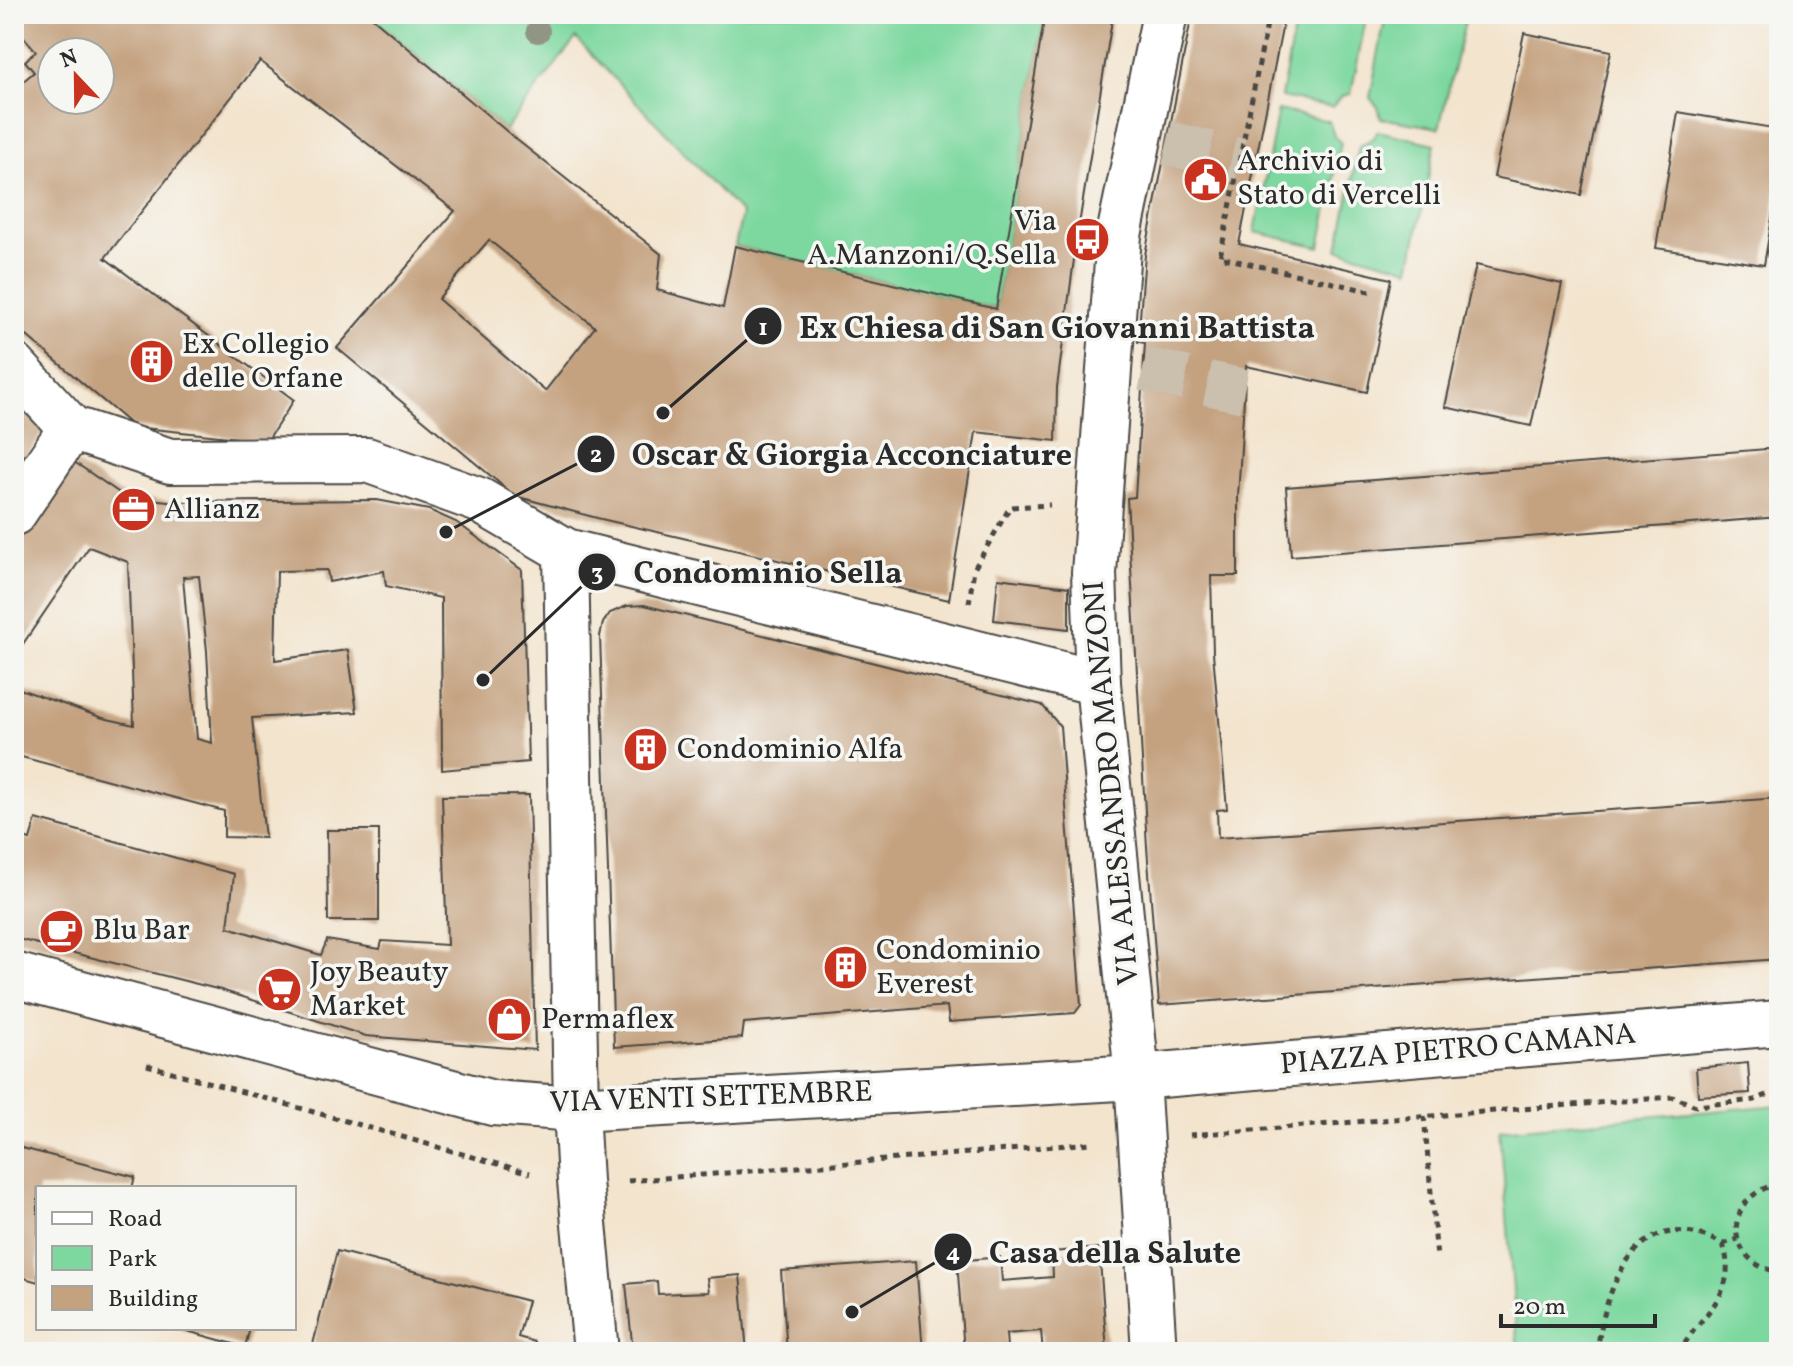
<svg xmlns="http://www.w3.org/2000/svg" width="1793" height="1366" font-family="Vollkorn,serif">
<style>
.green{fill:#7dd89f;stroke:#548265;stroke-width:2}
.building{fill:#c4a280;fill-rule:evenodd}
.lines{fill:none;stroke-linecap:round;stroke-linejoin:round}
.minor-tunnel{stroke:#cbbfad;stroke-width:44;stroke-dasharray:44 22;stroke-linecap:butt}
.minor-casing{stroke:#494743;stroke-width:48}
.major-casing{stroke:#494743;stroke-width:48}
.path{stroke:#494743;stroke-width:5;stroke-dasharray:6 6;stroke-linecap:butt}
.minor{stroke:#fff;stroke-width:44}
.major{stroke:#fff;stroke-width:44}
.tree{fill:#919684}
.labels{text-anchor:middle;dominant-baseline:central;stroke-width:7;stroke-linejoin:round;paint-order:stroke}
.poi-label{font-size:30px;fill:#2b2b2b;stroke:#f6f6f2;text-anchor:start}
.street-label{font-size:30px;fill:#2b2b2b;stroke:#f6f6f2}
.leader{fill:none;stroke:#2b2b2b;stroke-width:3}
.callout-dot{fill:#2b2b2b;stroke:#f6f6f2;stroke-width:3}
.mark-label{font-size:24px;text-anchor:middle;font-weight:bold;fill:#fff}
.callout-label{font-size:32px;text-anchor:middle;font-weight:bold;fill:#2b2b2b;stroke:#f6f6f2;stroke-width:7;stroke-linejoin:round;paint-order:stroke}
</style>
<rect width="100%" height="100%" fill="#f6f6f2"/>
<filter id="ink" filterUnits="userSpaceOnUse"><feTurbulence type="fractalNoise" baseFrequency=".0125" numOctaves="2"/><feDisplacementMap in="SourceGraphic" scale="16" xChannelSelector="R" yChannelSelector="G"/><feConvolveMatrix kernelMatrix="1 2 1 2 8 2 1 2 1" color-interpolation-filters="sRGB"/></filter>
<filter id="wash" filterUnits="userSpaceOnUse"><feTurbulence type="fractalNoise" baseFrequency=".006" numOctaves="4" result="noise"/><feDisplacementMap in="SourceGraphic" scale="32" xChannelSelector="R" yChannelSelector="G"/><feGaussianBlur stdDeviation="1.8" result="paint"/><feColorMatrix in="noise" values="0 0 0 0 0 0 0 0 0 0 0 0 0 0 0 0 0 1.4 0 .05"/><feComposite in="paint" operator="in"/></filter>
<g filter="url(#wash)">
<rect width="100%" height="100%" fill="#f3e4ce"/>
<g class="green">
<path d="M368 14H1045L996 309 735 246 742 214 576 38 505 130Z"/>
<path d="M1297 14H1367L1351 94 1342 96 1332 107 1281 97Z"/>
<path d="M1386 14H1436L1465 22 1439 128 1381 118 1378 107 1370 98Z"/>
<path d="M1278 110 1329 121 1334 136 1341 142 1320 247 1255 232Z"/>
<path d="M1378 131 1435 144 1410 269 1338 249 1359 146 1374 138Z"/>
<path d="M1779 1105V1352H1518L1500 1130Z"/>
</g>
<g id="blocks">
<g class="building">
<path d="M14 14H368L517 140 661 254 657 290 723 308 735 246 996 309 1045 14H1113L1077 237 1057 387 1056 441 976 432 949 600 597 518 515 496 337 348 455 211 260 61 105 258 294 400 267 441 134 427 14 325V89L34 72 25 61 36 51 14 26ZM52 52H100V100H52ZM489 240 595 327 545 391 438 299Z"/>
<path d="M1192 14H1285L1239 244 1391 279 1367 392 1246 366 1238 497V576H1211L1213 653 1227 809 1217 810 1218 838 1779 798V959L1159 1005 1147 847 1127 498 1135 497 1145 343 1138 342 1145 255Z"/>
<path d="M1524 33 1611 51 1581 195 1494 177Z"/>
<path d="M1678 112 1779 129V177L1764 265 1656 248Z"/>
<path d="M1476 265 1562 284 1531 426 1445 407Z"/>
<path d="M14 402 44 431 14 475Z"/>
<path d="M1779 448V517L1291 556 1286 487Z"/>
<path d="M67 457 124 496 177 502 377 500 429 510 456 522 522 570 528 762 442 770 441 598 386 586 384 571 329 582 327 570 277 571 275 660 348 650 357 712 252 718 265 838 224 837V811L14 755V687L103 718 134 725 128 562 89 547 14 657V534ZM199 576 207 651 212 743 197 739 183 577Z"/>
<path d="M998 578 1069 587V629L994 620Z"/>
<path d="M644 605 1042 705 1060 726 1081 1005 1075 1013 949 1022 947 1006 744 1023 742 1038 614 1047 600 636 603 623 610 613 627 606Z"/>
<path d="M529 795 535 1050 366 1036 221 990 14 938V835L30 840 36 819 234 874 228 927 321 955 327 940 380 949 382 941 447 945 442 796Z"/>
<path d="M327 830H379V921H328Z"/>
<path d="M1748 1063 1750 1093 1698 1096 1696 1068Z"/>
<path d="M14 1146 135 1177 132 1188H38V1282L14 1275Z"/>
<path d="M1099 1248 1107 1351 1043 1352 1041 1331 1006 1334 1007 1347 964 1351 957 1261 1000 1257 1002 1281 1053 1277 1052 1252Z"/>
<path d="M337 1251 528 1301 518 1337 535 1342 532 1352H311Z"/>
<path d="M916 1261 923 1352H787L781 1271Z"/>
<path d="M740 1275 747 1352H633L626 1284 657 1281 658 1294 709 1292 707 1278Z"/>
<path d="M176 1328H250L245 1347Z"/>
</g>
</g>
</g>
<g filter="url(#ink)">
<use href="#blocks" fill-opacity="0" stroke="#494743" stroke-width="2"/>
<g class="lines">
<g class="minor-tunnel">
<path d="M1167 143 1240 160"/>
<path d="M1143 369 1244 391"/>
</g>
<defs>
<g id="minor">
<path d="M14 366 71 428 170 461 367 460 479 500 566 551 1098 683"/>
<path d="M14 513 71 428"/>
<path d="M566 551 576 1109 580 1181 596 1352"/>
<path d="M1154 1352 1137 1077 1098 683 1094 573 1119 235 1165 14"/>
</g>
<path id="major" d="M14 975 493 1103 576 1109 1137 1077 1779 1023"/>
</defs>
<use href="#minor" class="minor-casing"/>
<use href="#major" class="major-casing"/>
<g class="path">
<path d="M1269 14 1220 257 1373 292"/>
<path d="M969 603 974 569 1010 507 1050 505"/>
<path d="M147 1065 530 1173"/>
<path d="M1424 1116 1437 1258"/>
<path d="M1190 1135 1673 1097 1696 1106 1755 1100 1779 1090"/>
<path d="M628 1181 1092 1143"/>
<path d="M1779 1184C1738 1191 1720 1236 1755 1263 1762 1268 1771 1270 1779 1272"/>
<path d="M1723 1244 1738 1239"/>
<path d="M1597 1352C1606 1282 1638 1200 1723 1244 1740 1296 1701 1311 1680 1352"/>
</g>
<use href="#minor" class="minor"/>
<use href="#major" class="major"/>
</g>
<circle class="tree" cx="538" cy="31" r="12"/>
</g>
<defs>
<symbol id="civic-disc" viewBox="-11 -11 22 22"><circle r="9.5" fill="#c8321e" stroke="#f6f6f2"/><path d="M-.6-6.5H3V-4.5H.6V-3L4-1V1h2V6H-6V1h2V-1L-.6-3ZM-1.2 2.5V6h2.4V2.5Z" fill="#fff"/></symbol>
<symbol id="bus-disc" viewBox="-11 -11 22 22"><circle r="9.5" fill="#c8321e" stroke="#f6f6f2"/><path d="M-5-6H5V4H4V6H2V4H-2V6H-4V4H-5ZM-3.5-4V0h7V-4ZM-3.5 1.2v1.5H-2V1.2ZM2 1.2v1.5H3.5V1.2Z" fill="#fff"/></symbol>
<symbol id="building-disc" viewBox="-11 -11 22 22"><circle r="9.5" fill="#c8321e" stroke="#f6f6f2"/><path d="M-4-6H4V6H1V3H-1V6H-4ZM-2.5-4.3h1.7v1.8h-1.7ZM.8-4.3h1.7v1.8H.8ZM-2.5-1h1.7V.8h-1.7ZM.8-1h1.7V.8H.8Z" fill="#fff"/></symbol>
<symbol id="office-disc" viewBox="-11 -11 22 22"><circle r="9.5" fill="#c8321e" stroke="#f6f6f2"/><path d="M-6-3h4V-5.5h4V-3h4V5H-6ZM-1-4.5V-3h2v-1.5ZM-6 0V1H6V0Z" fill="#fff"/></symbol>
<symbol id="cafe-disc" viewBox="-11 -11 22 22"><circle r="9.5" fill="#c8321e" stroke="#f6f6f2"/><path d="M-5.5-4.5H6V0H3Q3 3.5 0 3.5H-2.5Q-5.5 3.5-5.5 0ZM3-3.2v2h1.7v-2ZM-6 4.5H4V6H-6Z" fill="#fff"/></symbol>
<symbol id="supermarket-disc" viewBox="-11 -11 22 22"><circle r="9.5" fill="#c8321e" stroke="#f6f6f2"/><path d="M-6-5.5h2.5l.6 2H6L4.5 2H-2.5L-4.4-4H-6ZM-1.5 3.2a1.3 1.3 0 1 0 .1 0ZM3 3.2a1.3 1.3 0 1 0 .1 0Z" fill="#fff"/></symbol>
<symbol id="shop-disc" viewBox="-11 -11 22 22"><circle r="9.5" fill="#c8321e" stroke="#f6f6f2"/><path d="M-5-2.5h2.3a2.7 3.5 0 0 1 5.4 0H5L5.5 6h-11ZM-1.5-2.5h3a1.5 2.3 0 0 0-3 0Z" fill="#fff"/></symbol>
</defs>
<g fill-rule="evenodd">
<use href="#civic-disc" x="1180" y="154" width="51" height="51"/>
<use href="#bus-disc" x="1062" y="214" width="51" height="51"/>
<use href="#building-disc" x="126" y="336" width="51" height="51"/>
<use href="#office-disc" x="108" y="484" width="51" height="51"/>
<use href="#building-disc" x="620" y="724" width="51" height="51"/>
<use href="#cafe-disc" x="36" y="906" width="51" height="51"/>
<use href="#building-disc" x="820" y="942" width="51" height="51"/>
<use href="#supermarket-disc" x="254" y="964" width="51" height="51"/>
<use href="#shop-disc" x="484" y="994" width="51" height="51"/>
</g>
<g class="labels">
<g class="poi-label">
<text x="1237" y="162">Archivio di<tspan x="1237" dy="34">Stato di Vercelli</tspan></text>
<text x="1057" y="222" text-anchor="end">Via<tspan x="1057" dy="34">A.Manzoni/Q.Sella</tspan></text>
<text x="182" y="345">Ex Collegio<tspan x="182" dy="34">delle Orfane</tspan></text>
<text x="164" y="510">Allianz</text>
<text x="677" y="750">Condominio Alfa</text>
<text x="93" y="931">Blu Bar</text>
<text x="876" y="951">Condominio<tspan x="876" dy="34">Everest</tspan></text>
<text x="310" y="973">Joy Beauty<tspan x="310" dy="34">Market</tspan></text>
<text x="541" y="1020">Permaflex</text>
</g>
<g class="street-label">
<text transform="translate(1112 783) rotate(-95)">VIA ALESSANDRO MANZONI</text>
<text transform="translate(1458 1050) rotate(-5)">PIAZZA PIETRO CAMANA</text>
<text transform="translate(711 1098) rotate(-2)">VIA VENTI SETTEMBRE</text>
</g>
</g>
<path class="leader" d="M663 413L763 326M446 532L596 454M483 680L597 572M852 1312L953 1252"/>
<g class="callout-dot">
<circle cx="663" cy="413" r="8"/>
<circle cx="446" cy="532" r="8"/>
<circle cx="483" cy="680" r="8"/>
<circle cx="852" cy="1312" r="8"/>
<circle cx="763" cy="326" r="20"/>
<circle cx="596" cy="454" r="20"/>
<circle cx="597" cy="572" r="20"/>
<circle cx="953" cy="1252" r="20"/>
</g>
<g class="mark-label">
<text x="763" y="335">1</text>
<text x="596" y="462">2</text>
<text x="597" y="580">3</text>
<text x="953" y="1260">4</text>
</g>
<g class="callout-label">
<text x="1057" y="338">Ex Chiesa di San Giovanni Battista</text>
<text x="852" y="465">Oscar &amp; Giorgia Acconciature</text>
<text x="768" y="583">Condominio Sella</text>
<text x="1115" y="1263">Casa della Salute</text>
</g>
<rect width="1793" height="1366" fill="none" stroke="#f6f6f2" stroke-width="48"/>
<rect x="36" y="1186" width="260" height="144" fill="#f6f6f2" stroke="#a5a5a2" stroke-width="2"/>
<rect x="52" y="1212" width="40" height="12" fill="#ffffff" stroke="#a5a5a2" stroke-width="2"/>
<text x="108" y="1226" font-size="24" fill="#2b2b2b">Road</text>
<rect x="52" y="1246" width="40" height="24" fill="#7dd89f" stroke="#a5a5a2" stroke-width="2"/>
<text x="108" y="1266" font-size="24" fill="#2b2b2b">Park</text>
<rect x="52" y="1286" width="40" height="24" fill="#c4a280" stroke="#a5a5a2" stroke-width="2"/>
<text x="108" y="1306" font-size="24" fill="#2b2b2b">Building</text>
<g transform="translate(76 76) rotate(338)"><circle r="38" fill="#f6f6f2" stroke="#a5a5a2" stroke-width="2"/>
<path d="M0-6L14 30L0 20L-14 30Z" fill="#c8321e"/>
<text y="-12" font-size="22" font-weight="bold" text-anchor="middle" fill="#2b2b2b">N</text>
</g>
<path d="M1501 1314v12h154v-12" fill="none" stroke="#2b2b2b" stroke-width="4"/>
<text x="1513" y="1314" font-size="24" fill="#2b2b2b" stroke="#f6f6f2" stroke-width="6" paint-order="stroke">20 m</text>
</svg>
